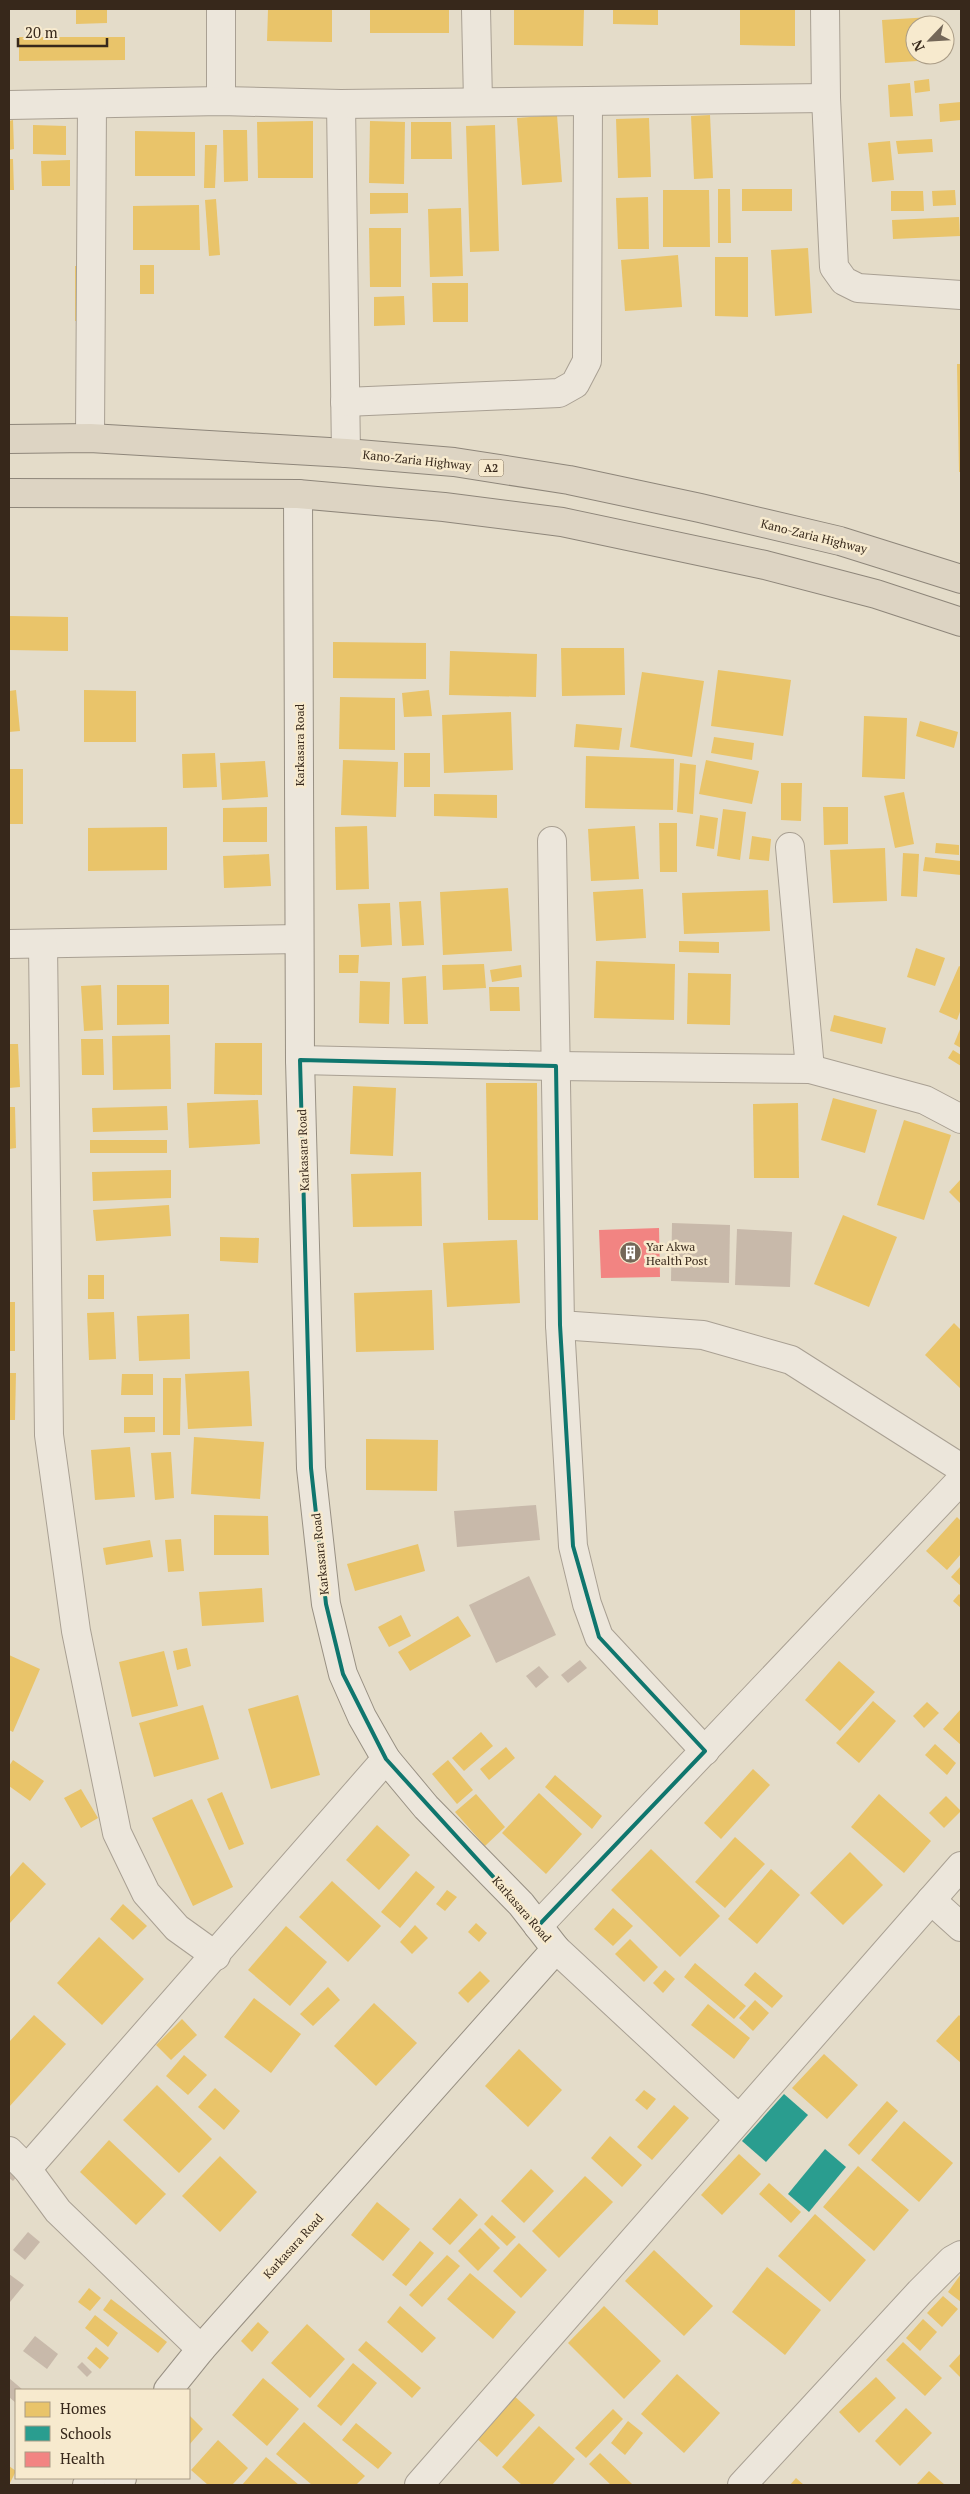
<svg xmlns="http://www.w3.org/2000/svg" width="970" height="2494" font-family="'PT Serif',serif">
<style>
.homes{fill:#e9c46a}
.schools{fill:#2a9d8f}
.health{fill:#f28482}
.building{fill:#c8b9aa}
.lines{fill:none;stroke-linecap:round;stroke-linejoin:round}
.minor-casing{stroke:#a9a093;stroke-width:30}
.secondary-casing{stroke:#989083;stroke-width:30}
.trunk-casing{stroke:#8e867a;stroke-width:30}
.minor{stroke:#ece6db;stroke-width:28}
.secondary{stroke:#ece6db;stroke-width:28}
.trunk{stroke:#ddd4c3;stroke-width:28}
.marked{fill:none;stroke:#0f766e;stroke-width:4;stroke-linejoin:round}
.labels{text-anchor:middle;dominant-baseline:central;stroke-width:5;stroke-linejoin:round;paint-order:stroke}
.shield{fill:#f7eace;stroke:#716251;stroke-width:1}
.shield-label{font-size:11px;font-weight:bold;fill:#37281b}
.street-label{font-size:12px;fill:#37281b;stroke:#f7eace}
.poi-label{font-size:12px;fill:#37281b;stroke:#f7eace;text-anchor:start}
</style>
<rect width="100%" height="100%" fill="#e4dcc9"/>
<g class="homes">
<path d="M76 9H107V23L76 24Z"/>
<path d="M268 9H332V42L267 41Z"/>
<rect x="370" y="9" width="79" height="24"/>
<path d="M514 9H584L583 46 514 45Z"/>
<path d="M613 9H658V25L613 24Z"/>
<path d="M740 9H795V46L740 45Z"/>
<path d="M931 17 932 25H915V55H934V60L885 63 882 20Z"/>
<path d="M19 37H125V60L19 61Z"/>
<path d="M929 79 930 91 915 93 914 81Z"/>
<path d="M910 83 913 116 890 117 888 85Z"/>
<path d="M961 102V120L940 122 939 104Z"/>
<path d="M557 115 562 182 522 185 517 118Z"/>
<path d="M710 115 713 178 694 179 691 116Z"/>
<path d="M649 118 651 177 618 178 616 119Z"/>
<path d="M13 120 14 149 9 150V121Z"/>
<path d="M313 121V178H258L257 122Z"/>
<path d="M370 121 405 122 404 184 369 183Z"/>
<path d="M411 122H451L452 159H411Z"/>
<path d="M33 125 66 126V155L33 154Z"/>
<path d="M495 125 499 251 470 252 466 126Z"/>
<path d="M223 130H247L248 181 224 182Z"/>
<path d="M135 131 195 132V176H135Z"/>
<path d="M932 139 933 152 898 154 896 141Z"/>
<path d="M890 141 894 180 872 182 868 143Z"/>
<path d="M205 145H217L215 188H204Z"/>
<path d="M9 159H13L14 190H9Z"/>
<path d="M70 160V186H42L41 161Z"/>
<path d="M718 189H730L731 243H718Z"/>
<rect x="742" y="189" width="50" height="22"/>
<path d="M663 190H709L710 247H663Z"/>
<path d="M955 190 956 205 933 206 932 191Z"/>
<path d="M891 191H923L924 211H891Z"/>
<path d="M370 193H408V213L370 214Z"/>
<path d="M648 197 649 249H618L616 198Z"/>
<path d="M216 199 220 255 209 256 205 200Z"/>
<path d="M199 205 200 250H133V206Z"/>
<path d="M461 208 463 276 430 277 428 209Z"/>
<path d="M959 217 960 236 893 239 892 220Z"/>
<path d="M369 228H401V287H370Z"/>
<path d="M808 248 812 313 775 316 771 250Z"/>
<path d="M678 255 682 307 625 311 621 260Z"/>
<path d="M715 257H748V317L715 316Z"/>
<rect x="140" y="265" width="14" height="29"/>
<rect x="75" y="266" width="12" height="55"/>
<path d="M432 283H468V322H433Z"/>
<path d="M404 296 405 325 374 326V297Z"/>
<path d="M957 364H961V472H959Z"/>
<path d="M9 616 68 617V651L9 650Z"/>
<path d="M333 642 426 643V679L333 678Z"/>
<path d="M561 648H624L625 695 562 696Z"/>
<path d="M450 651 537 654 536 697 449 695Z"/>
<path d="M718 670 791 680 783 736 711 726Z"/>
<path d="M642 672 704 681 692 757 630 747Z"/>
<path d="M16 690 20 731 9 732V691Z"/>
<path d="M84 690 136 691V742H84Z"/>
<path d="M429 690 432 716 404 717 402 693Z"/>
<path d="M340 697 395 698V750L339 749Z"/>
<path d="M511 712 513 770 444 773 442 715Z"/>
<path d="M864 716 907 718 905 779 862 777Z"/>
<path d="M920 721 958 732 954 748 916 736Z"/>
<path d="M576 724 622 728 619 750 574 747Z"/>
<path d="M714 737 754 743 752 760 711 753Z"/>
<path d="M215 753 217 787 183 788 182 754Z"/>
<rect x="404" y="753" width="26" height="34"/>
<path d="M586 756 674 759 673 810 585 808Z"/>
<path d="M343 760 398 762 396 817 341 815Z"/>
<path d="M706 760 759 771 752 804 699 794Z"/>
<path d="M265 761 268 797 222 800 220 763Z"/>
<path d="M680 763 696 765 693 814 677 812Z"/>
<rect x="9" y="769" width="14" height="55"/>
<path d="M781 783H802L801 821 781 820Z"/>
<path d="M904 792 914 844 895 848 884 796Z"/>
<path d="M434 794 497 795V818L434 816Z"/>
<path d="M267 807V842H223V808Z"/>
<path d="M823 807H848V844L824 845Z"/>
<path d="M723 809 746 812 740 860 717 856Z"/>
<path d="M700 815 718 818 714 849 696 846Z"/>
<path d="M659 823H677V872H660Z"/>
<path d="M367 826 369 889 336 890 335 827Z"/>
<path d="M635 826 639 879 591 881 588 829Z"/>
<path d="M167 827V870L88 871V828Z"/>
<path d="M752 836 771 839 769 861 749 859Z"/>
<path d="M936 843 959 845V855L935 853Z"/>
<path d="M885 848 887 901 833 903 830 850Z"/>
<path d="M903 853 919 854 917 897 901 896Z"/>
<path d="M269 854 271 886 224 888 223 856Z"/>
<path d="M925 857 961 861V875L923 871Z"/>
<path d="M508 888 512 951 443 955 440 892Z"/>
<path d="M643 889 646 938 596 941 593 892Z"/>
<path d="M768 890 770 931 684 934 682 893Z"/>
<path d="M421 901 424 945 402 946 399 902Z"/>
<path d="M390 903 392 945 361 947 358 904Z"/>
<path d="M679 941 719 942V953L679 952Z"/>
<path d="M916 948 945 958 935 986 907 977Z"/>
<path d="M339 955H359L358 973H339Z"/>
<path d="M596 961 675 964 674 1020 594 1018Z"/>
<path d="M484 964 486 988 443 990 442 965Z"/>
<path d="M521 965 522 977 492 982 490 970Z"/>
<path d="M959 966 961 967V1009L957 1020 939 1012Z"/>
<path d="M688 973 731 974 730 1025 687 1024Z"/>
<path d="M426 976 428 1024H404L402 978Z"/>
<path d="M360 981 390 982 389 1024 359 1023Z"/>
<path d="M101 985 103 1030 84 1031 81 986Z"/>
<path d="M117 985H169V1024L117 1025Z"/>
<path d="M489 987H519L520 1011H490Z"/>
<path d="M834 1015 886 1028 882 1044 830 1031Z"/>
<path d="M961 1027V1048L954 1044Z"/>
<path d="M170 1035 171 1089 113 1090 112 1036Z"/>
<path d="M81 1039H103L104 1075H82Z"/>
<path d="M215 1043H262V1095L214 1094Z"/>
<path d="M9 1044H18L20 1087 9 1088Z"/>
<path d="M953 1050 961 1055V1066L948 1058Z"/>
<path d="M486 1083H537L538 1220H488Z"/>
<path d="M353 1086 396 1088 393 1156 350 1154Z"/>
<path d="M833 1098 877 1110 865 1153 821 1140Z"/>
<path d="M258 1100 260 1144 189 1148 187 1103Z"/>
<path d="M798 1103 799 1178H754L753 1104Z"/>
<path d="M167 1106 168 1130 93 1132 92 1108Z"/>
<path d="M9 1107H15L16 1148 9 1149Z"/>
<path d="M904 1120 951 1135 924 1220 877 1205Z"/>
<rect x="90" y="1140" width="77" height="13"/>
<path d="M171 1170V1198L93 1201 92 1172Z"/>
<path d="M421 1172 422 1226 353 1227 351 1174Z"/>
<path d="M961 1179V1202L960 1203 949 1192Z"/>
<path d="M169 1205 171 1236 96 1241 93 1210Z"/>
<path d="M843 1215 897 1237 869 1307 814 1284Z"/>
<path d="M220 1237 259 1238 258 1263 220 1261Z"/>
<path d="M517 1240 520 1303 447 1307 443 1243Z"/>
<rect x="88" y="1275" width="16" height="24"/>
<path d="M432 1290 434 1350 356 1352 354 1293Z"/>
<rect x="9" y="1302" width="6" height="49"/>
<path d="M114 1312 116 1359 89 1360 87 1313Z"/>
<path d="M189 1314 190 1359 139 1361 137 1316Z"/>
<path d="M954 1323 961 1330V1389L925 1355Z"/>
<path d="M249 1371 252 1426 188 1429 185 1374Z"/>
<path d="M9 1373H16L15 1420H9Z"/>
<path d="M122 1374H153V1395H121Z"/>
<path d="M163 1378H181L180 1435H163Z"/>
<path d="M124 1417H155V1432L124 1433Z"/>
<path d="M194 1437 264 1442 260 1499 191 1494Z"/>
<path d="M366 1439 438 1440 437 1491 366 1490Z"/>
<path d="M130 1447 135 1497 95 1500 91 1450Z"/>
<path d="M171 1452 174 1498 155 1500 151 1453Z"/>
<path d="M214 1515 268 1516 269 1555H214Z"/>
<path d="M957 1517 961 1521V1554L947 1570 926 1551Z"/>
<path d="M181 1539 184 1571 168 1572 165 1540Z"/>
<path d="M150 1540 153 1557 106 1565 103 1548Z"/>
<path d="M418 1544 425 1571 355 1591 347 1564Z"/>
<path d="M961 1566V1586L951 1577Z"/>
<path d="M262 1588 264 1622 202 1626 199 1592Z"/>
<path d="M959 1594 961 1596V1608L953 1601Z"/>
<path d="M401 1615 411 1636 389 1647 378 1627Z"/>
<path d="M458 1616 471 1636 410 1671 398 1652Z"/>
<path d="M187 1648 191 1666 177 1670 173 1651Z"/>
<path d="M164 1651 178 1706 132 1717 119 1662Z"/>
<path d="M9 1655 40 1669 13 1732 9 1730Z"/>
<path d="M839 1661 875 1692 840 1731 805 1700Z"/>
<path d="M298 1695 320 1775 271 1789 248 1709Z"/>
<path d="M873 1701 896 1721 859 1763 836 1743Z"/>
<path d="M927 1702 939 1713 924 1728 913 1716Z"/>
<path d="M203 1705 219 1759 154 1777 139 1723Z"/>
<path d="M961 1709V1745L943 1729Z"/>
<path d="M481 1732 493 1746 464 1771 452 1758Z"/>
<path d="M935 1744 956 1763 947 1775 925 1755Z"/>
<path d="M506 1747 515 1758 489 1780 480 1769Z"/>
<path d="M13 1760 44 1781 30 1801 9 1786V1766Z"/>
<path d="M448 1760 473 1790 457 1804 432 1774Z"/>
<path d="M753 1769 770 1785 721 1839 704 1823Z"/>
<path d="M555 1775 602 1816 592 1829 545 1787Z"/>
<path d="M81 1789 98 1818 81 1828 64 1798Z"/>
<path d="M222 1792 244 1844 229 1850 207 1799Z"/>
<path d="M539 1793 582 1834 546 1874 502 1833Z"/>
<path d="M476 1794 505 1827 485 1846 455 1812Z"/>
<path d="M879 1794 931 1841 904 1873 851 1827Z"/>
<path d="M946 1796 961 1811 944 1828 929 1813Z"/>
<path d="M192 1799 233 1887 193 1906 152 1818Z"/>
<path d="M377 1825 410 1855 379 1890 346 1860Z"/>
<path d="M735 1837 765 1864 725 1908 695 1882Z"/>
<path d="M651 1849 720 1916 680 1957 611 1890Z"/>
<path d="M850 1852 883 1885 843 1925 810 1893Z"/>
<path d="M23 1862 46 1884 9 1924V1878Z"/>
<path d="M771 1869 800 1895 757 1944 728 1919Z"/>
<path d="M416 1871 435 1887 400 1928 381 1912Z"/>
<path d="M332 1881 381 1926 348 1962 299 1917Z"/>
<path d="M447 1890 457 1897 445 1911 436 1904Z"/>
<path d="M123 1904 147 1926 133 1940 110 1919Z"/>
<path d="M613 1908 633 1926 613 1946 594 1929Z"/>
<path d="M476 1923 487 1933 479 1942 468 1932Z"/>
<path d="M415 1925 428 1938 412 1954 400 1942Z"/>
<path d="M286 1926 327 1962 290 2006 248 1970Z"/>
<path d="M99 1937 144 1979 102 2025 57 1983Z"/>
<path d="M630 1939 658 1967 644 1982 615 1954Z"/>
<path d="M695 1963 746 2006 734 2019 684 1977Z"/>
<path d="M665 1970 675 1979 663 1993 653 1983Z"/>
<path d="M480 1971 490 1981 468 2003 458 1993Z"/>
<path d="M755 1972 783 1996 772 2008 744 1985Z"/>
<path d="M328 1987 340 2000 313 2026 300 2014Z"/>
<path d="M254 1998 301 2034 271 2073 224 2037Z"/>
<path d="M755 2000 769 2013 753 2031 739 2018Z"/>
<path d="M374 2003 417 2043 376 2086 334 2046Z"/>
<path d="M708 2004 750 2038 734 2059 691 2025Z"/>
<path d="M34 2015 66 2044 9 2107V2042Z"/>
<path d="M959 2015 961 2017V2063L936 2041Z"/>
<path d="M182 2019 197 2035 171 2060 156 2045Z"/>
<path d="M519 2049 562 2090 528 2127 485 2086Z"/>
<path d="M824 2054 858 2085 827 2119 792 2088Z"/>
<path d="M184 2055 207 2075 188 2095 166 2076Z"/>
<path d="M157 2085 212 2139 179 2173 123 2120Z"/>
<path d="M215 2088 240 2111 224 2130 198 2107Z"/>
<path d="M644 2090 656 2099 647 2110 635 2100Z"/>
<path d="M887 2101 898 2111 859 2155 848 2145Z"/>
<path d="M674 2105 689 2118 652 2160 637 2147Z"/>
<path d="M904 2121 953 2163 919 2202 871 2160Z"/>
<path d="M610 2136 642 2165 622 2187 591 2158Z"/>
<path d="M109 2140 166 2194 136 2225 80 2172Z"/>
<path d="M739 2154 761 2174 722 2215 701 2195Z"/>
<path d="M220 2156 257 2192 220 2232 182 2196Z"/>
<path d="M858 2166 909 2210 874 2251 823 2207Z"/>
<path d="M531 2169 554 2191 524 2223 501 2201Z"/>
<path d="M585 2176 613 2202 559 2258 532 2231Z"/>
<path d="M769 2183 801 2212 791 2223 759 2194Z"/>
<path d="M460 2198 478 2215 450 2245 432 2229Z"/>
<path d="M377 2202 410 2229 383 2261 351 2235Z"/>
<path d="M815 2214 866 2260 830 2302 778 2256Z"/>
<path d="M492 2215 516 2237 507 2246 484 2224Z"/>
<path d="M480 2228 500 2248 478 2271 458 2251Z"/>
<path d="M420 2241 434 2253 406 2286 392 2275Z"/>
<path d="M519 2243 547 2270 521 2298 493 2271Z"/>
<path d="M654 2250 713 2306 684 2336 625 2281Z"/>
<path d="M447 2255 460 2266 422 2307 409 2295Z"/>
<path d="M767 2267 821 2310 785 2355 732 2312Z"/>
<path d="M470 2273 516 2312 493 2339 447 2299Z"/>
<path d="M961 2274V2302L948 2292Z"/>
<path d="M89 2288 101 2298 90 2311 78 2302Z"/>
<path d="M943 2296 958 2309 942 2327 927 2313Z"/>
<path d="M111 2299 167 2342 158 2353 103 2310Z"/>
<path d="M400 2306 436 2338 422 2353 387 2322Z"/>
<path d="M604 2306 661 2361 624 2399 568 2343Z"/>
<path d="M95 2315 118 2333 108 2347 85 2328Z"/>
<path d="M923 2319 937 2332 920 2351 906 2338Z"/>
<path d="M258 2322 269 2332 252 2352 241 2341Z"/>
<path d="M307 2324 345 2359 310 2398 271 2363Z"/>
<path d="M366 2341 421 2388 412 2398 358 2350Z"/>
<path d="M903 2342 942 2378 925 2396 886 2360Z"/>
<path d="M96 2347 109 2358 100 2369 87 2358Z"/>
<path d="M961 2353V2378L949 2366Z"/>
<path d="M353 2363 377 2383 341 2426 317 2406Z"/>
<path d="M677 2374 720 2413 684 2453 641 2414Z"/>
<path d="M876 2377 896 2398 859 2433 839 2412Z"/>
<path d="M263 2378 299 2409 267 2446 232 2415Z"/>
<path d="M511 2393 535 2415 497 2457 474 2436Z"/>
<path d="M906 2408 932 2433 900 2466 875 2441Z"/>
<path d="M613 2409 623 2419 586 2458 575 2448Z"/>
<path d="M189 2415 203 2429 189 2445Z"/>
<path d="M628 2421 643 2433 625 2455 611 2443Z"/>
<path d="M304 2422 365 2476 356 2485H312L276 2454Z"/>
<path d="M356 2423 392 2453 378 2469 342 2440Z"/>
<path d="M539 2426 575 2459 552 2485H522L502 2467Z"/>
<path d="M218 2440 248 2468 232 2485H208L191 2470Z"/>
<path d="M600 2453 633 2485H611L589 2464Z"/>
<path d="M266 2457 299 2485H242Z"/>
<path d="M9 2466 16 2471 9 2485Z"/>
<path d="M929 2471 945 2485H916Z"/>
<path d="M796 2478 804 2485H790Z"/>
</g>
<g class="schools">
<path d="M784 2094 808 2115 766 2162 742 2141Z"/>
<path d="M825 2149 846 2167 809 2212 788 2194Z"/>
</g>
<path class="health" d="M659 1228 660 1277 601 1278 599 1230Z"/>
<g class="building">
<path d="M672 1223 730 1225 729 1283 671 1281Z"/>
<path d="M737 1229 792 1232 790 1287 735 1285Z"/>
<path d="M536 1505 540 1540 457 1547 454 1511Z"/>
<path d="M529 1576 556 1635 496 1663 469 1605Z"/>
<path d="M580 1660 587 1668 568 1683 561 1675Z"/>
<path d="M539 1666 549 1677 536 1688 526 1676Z"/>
<path d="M9 2162 21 2172 13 2181 9 2178Z"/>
<path d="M28 2232 40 2242 25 2260 13 2250Z"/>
<path d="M9 2274 24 2285 10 2302 9 2301Z"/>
<path d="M35 2336 58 2354 47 2369 23 2351Z"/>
<path d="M82 2362 92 2372 87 2377 77 2367Z"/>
<path d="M9 2378 23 2390H16V2403L9 2397Z"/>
</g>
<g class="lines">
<defs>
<g id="minor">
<path d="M476 9 478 102"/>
<path d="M825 9 826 98 834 267 844 281 858 288 961 295"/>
<path d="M221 101V9"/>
<path d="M341 104 346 453"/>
<path d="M9 105 221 101 341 104 826 98"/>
<path d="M345 402 559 393 575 384 587 361 588 101"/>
<path d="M90 438 92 104"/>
<path d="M552 841 560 1325 703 1335 791 1360 961 1468"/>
<path d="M790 847 810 1069"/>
<path d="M9 944 299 939"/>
<path d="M43 944 49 1435 76 1631 117 1833 146 1893 177 1928 216 1956"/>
<path d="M300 1060 556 1066 810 1069 925 1100 961 1119"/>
<path d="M560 1325 573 1546 587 1604 599 1637 705 1751"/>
<path d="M931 1900 961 1927"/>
<path d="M538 1926 961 1480"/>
<path d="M556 1949 739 2119"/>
<path d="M9 2151 27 2169 58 2211 201 2349"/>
<path d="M27 2169 386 1759"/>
<path d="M419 2485 961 1866"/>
<path d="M742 2485 920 2292 952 2260 961 2255"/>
</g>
<g id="secondary">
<path d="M168 2390 201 2349 556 1949 521 1904 426 1807 386 1759 362 1717 343 1674 326 1604 311 1468 300 1060 298 494"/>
<path d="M87 2485 92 2478"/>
<path d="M118 2485 122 2478"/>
</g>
<g id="trunk">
<path d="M9 439 90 438 346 453 454 462 569 480 700 508 840 541 961 579"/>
<path d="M9 493 298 494 444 507 562 522 765 565 876 594 961 622"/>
</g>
</defs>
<use href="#minor" class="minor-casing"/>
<use href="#secondary" class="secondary-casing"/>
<use href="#trunk" class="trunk-casing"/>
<use href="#minor" class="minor"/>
<use href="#secondary" class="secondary"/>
<use href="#trunk" class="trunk"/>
</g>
<path class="marked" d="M300 1060 556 1066 560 1325 573 1546 599 1637 705 1751 538 1926 386 1759 343 1674 326 1604 311 1468Z"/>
<defs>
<symbol id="building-disc" viewBox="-11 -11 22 22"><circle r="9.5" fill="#746758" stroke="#f7eace"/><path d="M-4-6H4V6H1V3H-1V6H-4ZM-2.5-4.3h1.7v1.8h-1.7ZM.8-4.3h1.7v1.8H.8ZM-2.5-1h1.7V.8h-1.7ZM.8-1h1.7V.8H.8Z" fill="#fff"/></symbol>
</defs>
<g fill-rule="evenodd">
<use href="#building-disc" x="618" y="1240" width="25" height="25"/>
</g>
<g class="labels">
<rect class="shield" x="478.5" y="459.5" width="25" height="17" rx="4"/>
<g class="shield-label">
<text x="491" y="468">A2</text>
</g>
<g class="street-label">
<text transform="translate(417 460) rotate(6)">Kano-Zaria Highway</text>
<text transform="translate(814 536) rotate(14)">Kano-Zaria Highway</text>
<text transform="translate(299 745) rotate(-90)">Karkasara Road</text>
<text transform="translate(303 1150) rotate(-92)">Karkasara Road</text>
<text transform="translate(320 1554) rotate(-96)">Karkasara Road</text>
<text transform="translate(522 1909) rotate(49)">Karkasara Road</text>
<text transform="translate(293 2246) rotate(-48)">Karkasara Road</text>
</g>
<g class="poi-label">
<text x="646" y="1246">Yar Akwa<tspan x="646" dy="14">Health Post</tspan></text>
</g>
</g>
<rect width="970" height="2494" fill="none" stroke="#37281b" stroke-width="20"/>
<rect x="15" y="2389" width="175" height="90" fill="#f7eace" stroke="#aa9c86"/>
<rect x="25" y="2402" width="25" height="15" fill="#e9c46a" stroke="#aa9c86"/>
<text x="60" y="2414" font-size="15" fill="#37281b">Homes</text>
<rect x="25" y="2426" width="25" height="15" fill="#2a9d8f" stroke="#aa9c86"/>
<text x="60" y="2439" font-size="15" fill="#37281b">Schools</text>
<rect x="25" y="2452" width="25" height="15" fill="#f28482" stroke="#aa9c86"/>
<text x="60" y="2464" font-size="15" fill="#37281b">Health</text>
<g transform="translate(930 40) rotate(245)"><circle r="24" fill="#f7eace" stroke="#aa9c86"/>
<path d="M0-4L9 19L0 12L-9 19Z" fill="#746758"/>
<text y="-8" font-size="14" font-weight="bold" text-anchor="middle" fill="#37281b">N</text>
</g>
<path d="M18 38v8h89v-8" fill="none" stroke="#37281b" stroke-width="2.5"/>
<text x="25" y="38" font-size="15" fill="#37281b" stroke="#f7eace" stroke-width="4" paint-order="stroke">20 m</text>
</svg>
